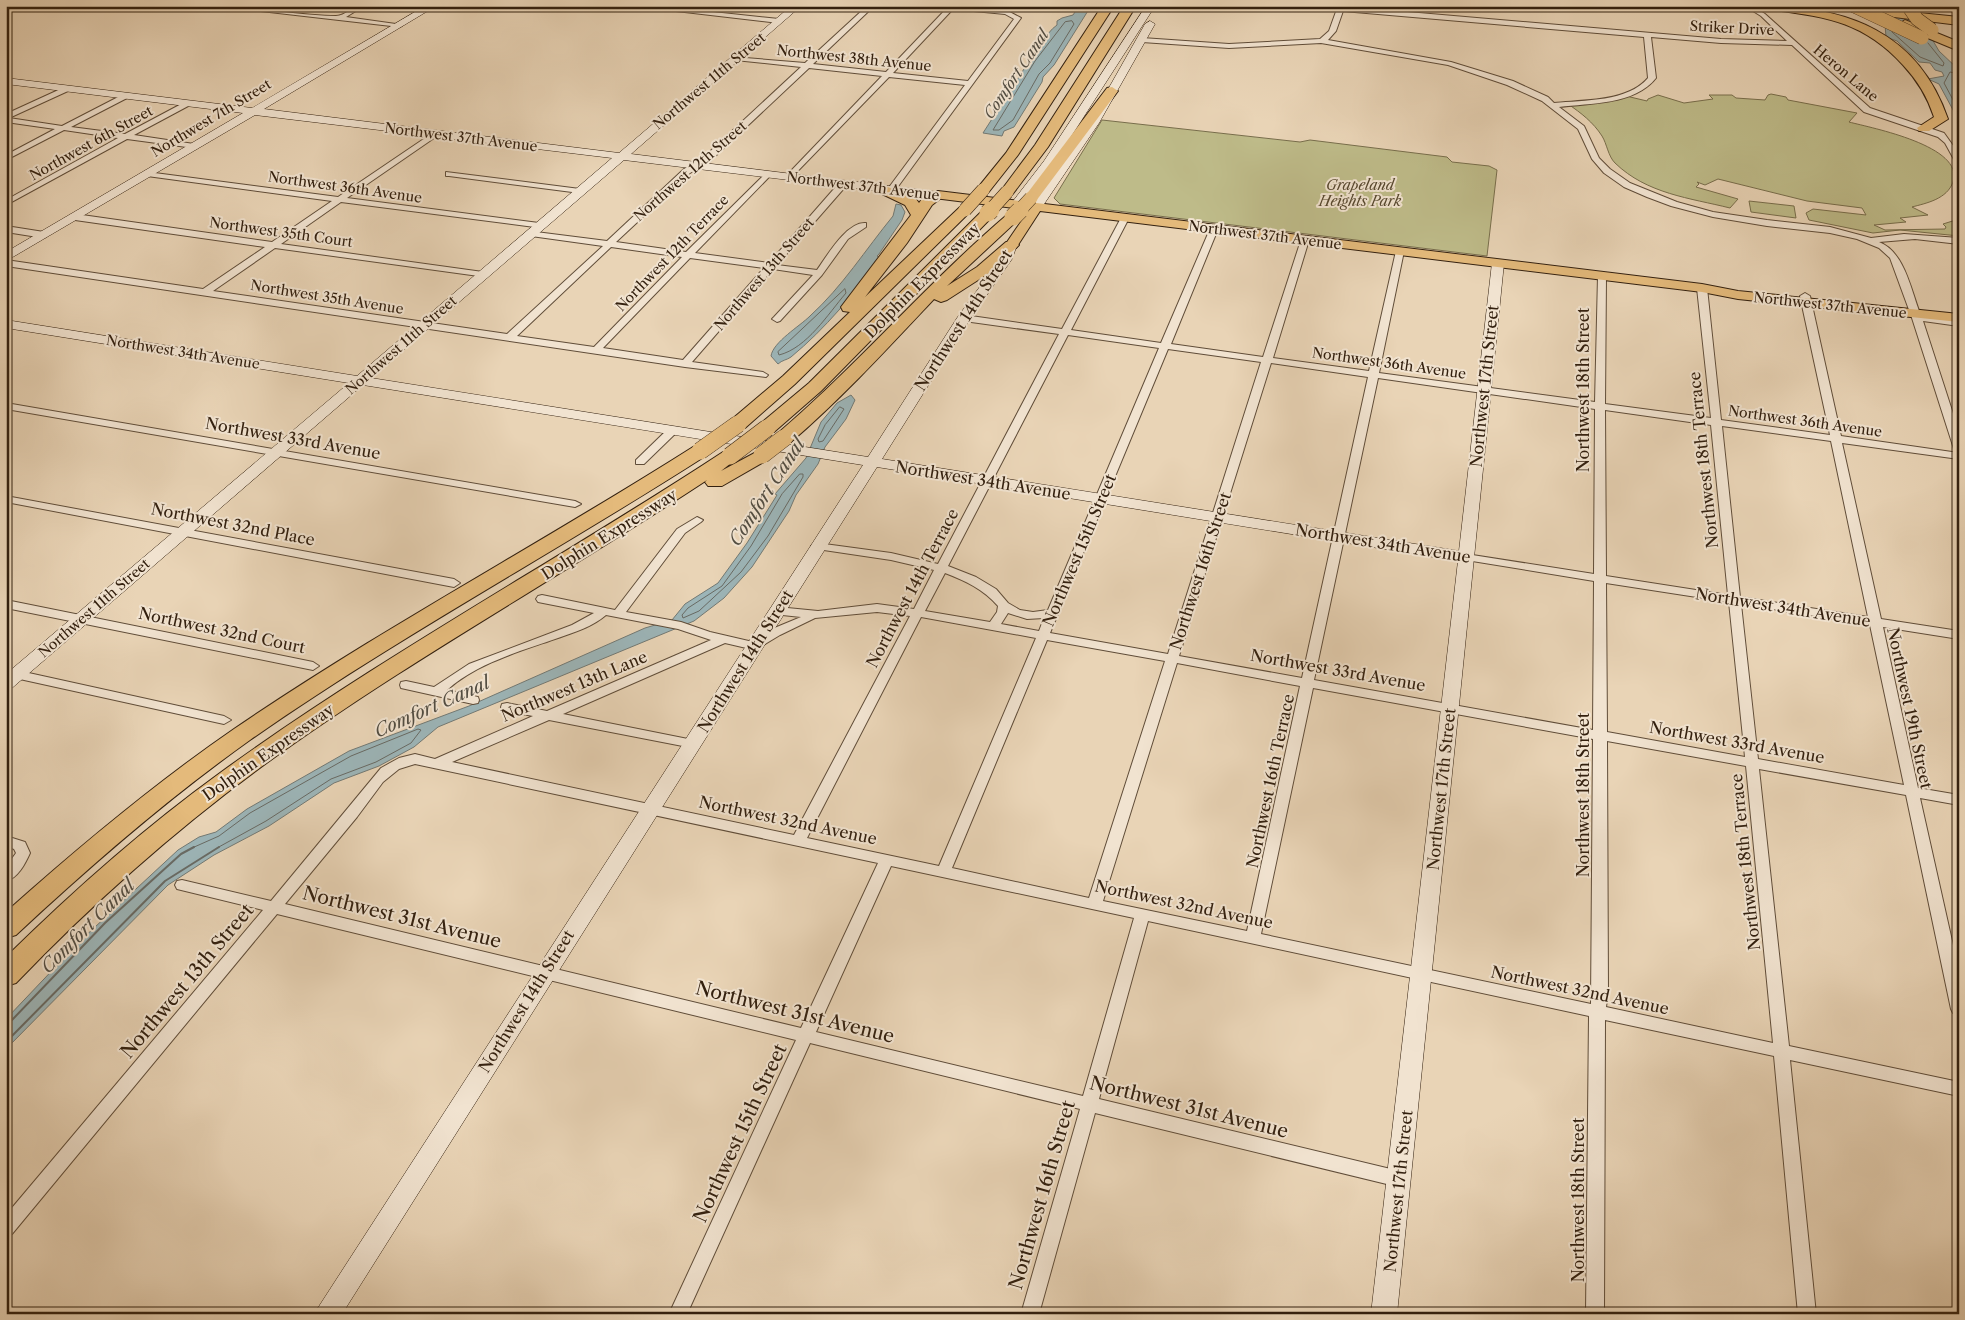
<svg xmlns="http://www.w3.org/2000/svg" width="1965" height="1320" font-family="'Libre Caslon Text',serif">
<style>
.green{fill:#bebb89;stroke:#786e4c}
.water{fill:#9cb5b8;stroke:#727974}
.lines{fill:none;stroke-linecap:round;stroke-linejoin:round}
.shore-far1{stroke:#686a64;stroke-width:1}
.shore{stroke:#686a64;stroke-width:2}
.street-casing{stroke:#604d39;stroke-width:2}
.secondary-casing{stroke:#33200f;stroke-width:1}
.primary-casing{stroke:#33200f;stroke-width:2}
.highway-casing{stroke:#33200f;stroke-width:2}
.street{fill:#f1e3d0;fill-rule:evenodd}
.secondary{fill:#f1e3d0;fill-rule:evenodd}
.primary{fill:#e4ba7b;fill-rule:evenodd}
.highway{fill:#e4ba7b;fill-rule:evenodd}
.highway-bridge-far1-casing{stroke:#33200f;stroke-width:14;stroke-linecap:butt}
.highway-bridge-casing{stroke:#33200f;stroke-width:18;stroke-linecap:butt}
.highway-bridge-far1{stroke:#e4ba7b;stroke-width:13}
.highway-bridge{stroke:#e4ba7b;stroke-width:17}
.labels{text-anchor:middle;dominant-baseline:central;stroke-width:4;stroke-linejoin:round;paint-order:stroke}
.far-street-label{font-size:14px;fill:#33200f;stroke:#f1e3d0}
.far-park-label{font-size:14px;font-style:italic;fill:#56472e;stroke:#f1e3d0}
.far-water-label{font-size:15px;font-style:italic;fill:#524d42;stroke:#f1e3d0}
.street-label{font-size:16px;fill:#33200f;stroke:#f1e3d0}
.water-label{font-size:18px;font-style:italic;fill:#524d42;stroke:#f1e3d0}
.near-street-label{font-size:19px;fill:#33200f;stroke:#f1e3d0}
</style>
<rect width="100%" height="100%" fill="#e9d4b6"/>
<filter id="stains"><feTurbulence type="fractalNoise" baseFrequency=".004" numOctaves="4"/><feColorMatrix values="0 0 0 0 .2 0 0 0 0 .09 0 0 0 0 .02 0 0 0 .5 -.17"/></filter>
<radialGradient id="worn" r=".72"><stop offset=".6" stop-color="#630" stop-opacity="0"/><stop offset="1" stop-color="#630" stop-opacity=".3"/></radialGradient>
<g class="green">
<path d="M1771 94 1786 97 1788 100 1857 113 1849 122C1872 128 1965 146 1953 182 1947 199 1927 203 1912 207L1928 215 1900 218 1906 222 1874 225 1885 230 1945 229 1946 227 1943 224 1959 219V236L1900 230 1873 233 1809 220 1806 213 1813 209 1866 215 1862 208 1807 201 1718 179 1705 185 1697 182 1699 184 1696 187 1738 199 1730 208C1690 198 1647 194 1615 163 1608 156 1607 144 1602 136 1593 122 1581 113 1568 104L1626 96 1647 101 1648 99 1658 95 1684 103 1713 99 1709 95H1732L1736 98 1765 100 1768 95Z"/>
<path d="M1102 120 1300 142 1310 140 1447 157 1452 162 1489 166 1497 170 1487 256 1060 204 1054 198Z"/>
<path d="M1749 201 1794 206 1796 218 1751 212Z"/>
</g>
<g class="water">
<path d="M1079 6H1091L1054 65 1043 77 1042 82 1014 127 1004 131 1002 136 983 133 1031 58C1041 50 1044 34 1057 25V21L1062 18 1073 15Z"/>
<path d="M1869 6H1896L1932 39 1939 51 1959 70 1956 73 1959 76V121L1939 84 1928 79 1944 76 1942 72 1935 70 1930 63 1919 62 1897 41 1886 37 1885 25Z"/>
<path d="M896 204 901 205 905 212 902 220 879 254 877 256 880 258C855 293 825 329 791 357 787 360 782 360 778 364L771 356C773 342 800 326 810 316 842 287 866 249 893 216Z"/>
<path d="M851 395 855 400 846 419 825 447 818 464 796 495 789 511 752 567 724 598 694 621 438 727 414 747 379 766 334 783 269 826 214 855 168 885 6 1049V1019L81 940 178 850 199 837 216 832 247 809 349 751 469 706 645 628 672 620 685 604 718 583 747 543 777 495 775 494 806 458 821 422 837 403Z"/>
</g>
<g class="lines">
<g class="shore-far1">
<path d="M1072 21 1074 24 1050 63 1039 74 1013 120 999 130H993L1035 61 1065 22Z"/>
<path d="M1892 32 1920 57 1943 66 1944 63 1928 43"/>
<path d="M1959 74 1950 72 1944 83 1959 111"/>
<path d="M845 289 846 293C828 314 807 348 779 355L778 352Z"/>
<path d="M840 407 844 409 823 441 819 442 818 439 825 425Z"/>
<path d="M800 474H803V477L768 536 741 572 699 611 683 618 682 615 688 608 722 586 751 546 782 494Z"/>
<path d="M192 848 219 836 250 813 351 756 418 729 421 730 411 743 376 762 331 779 266 821 217 848"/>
</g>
<g class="shore">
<path d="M6 1022 12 1020 105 923 181 854 194 847"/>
<path d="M6 1042 165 881 219 847"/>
</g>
<defs>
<g id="street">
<path d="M6 6H10L6 9Z"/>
<path d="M216 6C256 6 296 16 336 16 345 16 352 6 364 6L346 17 403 25 400 27Z"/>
<path d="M633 6H657L779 19 782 21 779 23Z"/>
<path d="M867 6H874L813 64 886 72 947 8 943 6 1006 10 1021 18 894 192 887 190 965 85 889 77 790 179 786 177 787 175 882 76 809 68 709 162 690 173 616 242 686 252 767 172 771 174 770 176 695 253 769 263 840 182H846V186L777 265 817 270C827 256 847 221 866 223V227L848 239 822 275 780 321 777 322 772 319 774 317 813 275 773 269 692 362 763 372 768 375 766 377 685 367 6 266V260L203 289 265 247 75 220 71 217 75 214 272 242 332 201 147 176 143 174 147 172 338 197 434 132H437V136L347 198 539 223 542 224V228L341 202 281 244 483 272 486 273V277L275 248 213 291 507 334 603 246 531 236 528 235V231L607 241 684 169 703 158 801 67 735 60 732 58 733 57 805 63ZM953 9 1005 14 1014 19 968 81 893 73ZM611 247 682 257 594 347 517 336ZM690 258 764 268 683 360 603 348Z"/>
<path d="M1338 6 1721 39 1787 41 1761 16 1745 6H1753L1765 14 1870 108 1944 133 1959 154V163H1956L1945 143 1938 137 1864 112 1792 45 1721 43 1651 37 1656 78C1635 105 1590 103 1559 107L1584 126 1599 158 1610 169 1630 183 1677 202 1713 212 1767 220 1830 227 1871 238 1904 234 1959 238V244L1915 239 1879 242C1905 252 1911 291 1921 316L1959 320V326L1923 321 1959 432V452L1954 449 1912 318 1890 258 1879 248 1857 239 1830 233 1767 226 1713 217 1671 206 1647 197 1624 187 1604 173 1592 159 1578 129 1542 101 1507 85 1448 65 1321 43 1229 48 1142 42 1139 40 1142 38 1229 44 1320 39 1329 31ZM1343 11 1644 37 1648 78C1628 102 1584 100 1554 103L1548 97 1513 81 1451 62 1328 40 1336 31Z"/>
<path d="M65 87 69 89 68 91 9 118 62 126 124 94 128 96 127 98 71 127 125 134 187 101H190V105L134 135 194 144 198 146 194 148 127 139 6 205V200L118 138 64 130 6 160V155L55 129 6 122V114Z"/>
<path d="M446 172 580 189 584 191 580 193 449 176H446Z"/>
<path d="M1122 216 1129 218 1071 330 1161 343 1210 229 1214 226 1218 229 1171 344 1263 357 1301 240 1305 237 1309 240 1273 358 1369 371 1396 251 1400 248 1404 251 1379 373 1595 402 1598 276 1602 273 1606 276 1605 404 1711 418 1697 288 1702 285 1707 288 1721 420 1830 435 1800 296 1805 293 1810 296 1841 436 1959 453V459L1842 443 1881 619 1959 631V639L1883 627 1918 788 1959 795V805L1920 798 1959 972V1015L1953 1013 1951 1009 1906 795 1759 769 1789 1046 1959 1082V1096L1790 1060 1816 1314H1798L1774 1056 1605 1020 1604 1314H1586L1589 1016 1148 921 1099 1099 1399 1171 1405 1174 1408 1179 1405 1184 1399 1187 1095 1113 1039 1314H1021L1080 1109 810 1043 687 1314H669L796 1040 277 914 12 1234 6 1236V1215L263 910 177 889 175 885 177 881 182 880 271 901 381 768 399 758 415 754 435 759 533 716 502 710 501 707 502 704 507 703 547 711 711 640 678 629 606 615C592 627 575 632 558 638 521 651 477 663 447 690L478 697 479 700 478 703 473 704 401 688 400 685 401 682 406 681 434 687 469 664 572 625 594 613 538 602 536 599 538 596 542 595 615 610 677 529 697 517 703 520 701 522 685 533 626 612 681 622 710 632 753 642 772 629 801 617 773 614 771 611 777 607 818 611 877 604 914 609 934 570 891 560 817 549 811 546 817 543 891 553 938 564 1059 334 964 321 959 318 964 315 1062 329ZM1068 335 1159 348 1048 610 1033 612 1020 610 1008 603 996 589 976 577 948 566ZM1168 349 1261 362 1168 654 1050 633ZM1271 363 1368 377 1302 678 1179 656ZM1378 378 1595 409 1594 574 1466 554 1460 557 1466 560 1594 581 1593 730 1314 680ZM1605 410 1711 425 1728 595 1606 576ZM1722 426 1831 441 1868 617 1740 597ZM945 573C966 581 983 589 998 606L997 612 990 622 925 611ZM1606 583 1729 602 1745 757 1607 732ZM1741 604 1870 625 1904 785 1758 759ZM877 612 910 616 794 835 452 762 549 720 693 748 698 747 700 744 693 740 563 714 725 643 755 650 780 635 815 618ZM1008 613 1027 619 1044 618 1039 631 1001 624ZM921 617 1036 638 939 866 807 838ZM1047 640 1165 661 1089 898 952 868ZM1177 663 1300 686 1247 931 1103 901ZM1313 688 1593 739 1591 1004 1261 934ZM1607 741 1746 766 1773 1043 1606 1007 1608 992ZM415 764 878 863 801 1028 285 904 357 817 383 782 399 769ZM891 866 1134 918 1083 1096 816 1032Z"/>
<path d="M6 226 44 232 48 235 44 238 6 232Z"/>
<path d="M6 403 575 501 581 504 575 507 6 409Z"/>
<path d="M673 427 678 430 677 432 644 464H636V460L669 428Z"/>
<path d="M6 496 454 579 460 583 454 587 6 502Z"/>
<path d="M6 600 313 662 319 666 313 670 6 608Z"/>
<path d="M6 668 224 716 231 720 224 724 6 676Z"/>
<path d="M6 836 25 842 30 853C25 864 18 878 6 881V867L16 853 14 849 6 846Z"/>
</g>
<g id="secondary">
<path d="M425 6H436L264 109 619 153 791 6H801L631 154 938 192 944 195 938 198 624 160 371 378 868 457 957 318 1000 259 1005 245 1011 241 1017 245 1012 259 970 319 882 459 1459 551 1492 263 1494 260H1502L1504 263 1397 1314H1371L1458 561 877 467 342 1314H314L863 465 363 385 12 688 6 690V674L349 383 6 328V320L357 376 612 158 255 115 6 261V252L243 113 6 84V78L252 108Z"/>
<path d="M1146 6H1155L1054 163 1020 207H1012L1010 205 1044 161Z"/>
<path d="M1150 21 1155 24 1099 123 1040 210H1032L1030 208 1089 123 1145 24Z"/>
</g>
<path id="primary" d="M938 191 1702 284 1738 291 1959 314V322L1738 299 1702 292 1040 211 1016 248 1011 249 1005 245 1029 210 934 198 932 195Z"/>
<g id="highway">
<path d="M1102 6H1114L1018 155 988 193H978L976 190 1006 153Z"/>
<path d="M1124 6H1136L1048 147 1012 195H1002L1000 192 1035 145Z"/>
<path d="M1761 6C1847 6 1918 32 1948 119L1929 131H1919L1917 128 1934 117C1927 96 1918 81 1903 65 1862 20 1824 17 1767 9Z"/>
<path d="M1850 6 1959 17V25L1853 12 1847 9Z"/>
<path d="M1905 20 1959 42V51L1901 27 1899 24Z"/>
<path d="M1112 87 1118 91 1036 201H1026L1024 198 1026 195 1107 88Z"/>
<path d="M883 185 916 199 919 203 922 199 938 191 945 195 932 205 907 243 865 297 960 207 965 206 972 210 795 384 745 428H731L729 424 731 420 783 376 850 312 843 311 841 307 911 215 905 205 878 192 876 189 878 186Z"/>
<path d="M988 209 995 213 993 216 821 391 774 432H760L758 428 760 424 809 383 983 210Z"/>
<path d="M1013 212 1021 217 1018 220 947 286 977 267 1006 242H1016L1019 245 1016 248 989 273 947 300 941 302 934 299C888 348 842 398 791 442H777L775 438 777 434C858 365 927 283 1008 214Z"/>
<path d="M700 445 707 447 709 451 707 455C556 552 397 637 250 740 167 799 90 866 16 935L6 938V912C79 847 154 784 234 729 382 628 542 543 693 447Z"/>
<path d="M762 449 769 451 772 455 769 459 722 486H708L705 482 707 480C562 576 409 660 268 762 177 828 94 902 16 983L6 986V957C73 891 144 828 220 773 381 656 557 561 723 452H737L740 456 721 471Z"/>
</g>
</defs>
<use href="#street" class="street-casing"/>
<use href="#secondary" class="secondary-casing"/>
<use href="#primary" class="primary-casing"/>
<use href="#highway" class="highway-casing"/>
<use href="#street" class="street"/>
<use href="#secondary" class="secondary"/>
<use href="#primary" class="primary"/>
<use href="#highway" class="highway"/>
<defs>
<g id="highway-bridge-far1">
<path d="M1854 6 1922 38"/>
<path d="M1908 6 1917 19 1932 30"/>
<path d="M965 210 983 190"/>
<path d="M990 211 1007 192"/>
<path d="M1019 211 1031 198"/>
</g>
<g id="highway-bridge">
<path d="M988 213 991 210"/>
<path d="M1013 217 1020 210"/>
<path d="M700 451 738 424"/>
<path d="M762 455 784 438"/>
<path d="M730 456 767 428"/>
</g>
</defs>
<use href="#highway-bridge-far1" class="highway-bridge-far1-casing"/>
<use href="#highway-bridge" class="highway-bridge-casing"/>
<use href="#highway-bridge-far1" class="highway-bridge-far1"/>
<use href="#highway-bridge" class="highway-bridge"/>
</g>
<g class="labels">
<g class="far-street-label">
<text transform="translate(1732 28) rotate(3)">Striker Drive</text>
<text transform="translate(854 58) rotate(6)">Northwest 38th Avenue</text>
<text transform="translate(1846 73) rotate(40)">Heron Lane</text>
<text transform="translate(709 81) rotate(-40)">Northwest 11th Street</text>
<text transform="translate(211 118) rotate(-31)">Northwest 7th Street</text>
<text transform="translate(461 137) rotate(7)">Northwest 37th Avenue</text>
<text transform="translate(91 143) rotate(-29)">Northwest 6th Street</text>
<text transform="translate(690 171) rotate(-41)">Northwest 12th Street</text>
<text transform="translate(863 186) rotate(7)">Northwest 37th Avenue</text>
<text transform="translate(345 187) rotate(8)">Northwest 36th Avenue</text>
<text transform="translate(281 232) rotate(8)">Northwest 35th Court</text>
<text transform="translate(1265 235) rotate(7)">Northwest 37th Avenue</text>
<text transform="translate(672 253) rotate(-46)">Northwest 12th Terrace</text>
<text transform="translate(764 274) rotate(-49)">Northwest 13th Street</text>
<text transform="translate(327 297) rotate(9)">Northwest 35th Avenue</text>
<text transform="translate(1830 305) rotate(6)">Northwest 37th Avenue</text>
<text transform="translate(401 345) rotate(-41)">Northwest 11th Street</text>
<text transform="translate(183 352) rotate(9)">Northwest 34th Avenue</text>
<text transform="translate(1389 363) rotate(8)">Northwest 36th Avenue</text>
<text transform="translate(1805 421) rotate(8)">Northwest 36th Avenue</text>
<text transform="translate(94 608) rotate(-41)">Northwest 11th Street</text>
</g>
<g class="far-park-label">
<text x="1360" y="185">Grapeland<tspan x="1360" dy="16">Heights Park</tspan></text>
</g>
<g class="far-water-label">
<text transform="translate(1016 74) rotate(-56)">Comfort Canal</text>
</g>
<g class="street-label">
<text transform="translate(922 280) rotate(-45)">Dolphin Expressway</text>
<text transform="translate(963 320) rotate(-57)">Northwest 14th Street</text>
<text transform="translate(1484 386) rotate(-84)">Northwest 17th Street</text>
<text transform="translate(1583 390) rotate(-90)">Northwest 18th Street</text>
<text transform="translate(293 438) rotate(10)">Northwest 33rd Avenue</text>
<text transform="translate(1703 460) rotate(-96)">Northwest 18th Terrace</text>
<text transform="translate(983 480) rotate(9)">Northwest 34th Avenue</text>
<text transform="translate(233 524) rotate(11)">Northwest 32nd Place</text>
<text transform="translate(609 534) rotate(-32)">Dolphin Expressway</text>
<text transform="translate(1383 543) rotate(9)">Northwest 34th Avenue</text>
<text transform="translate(1079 550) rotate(-67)">Northwest 15th Street</text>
<text transform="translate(1200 571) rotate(-72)">Northwest 16th Street</text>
<text transform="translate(912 588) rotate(-62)">Northwest 14th Terrace</text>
<text transform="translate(1783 607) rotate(9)">Northwest 34th Avenue</text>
<text transform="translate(222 630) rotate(12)">Northwest 32nd Court</text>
<text transform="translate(745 661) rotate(-58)">Northwest 14th Street</text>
<text transform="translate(1338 670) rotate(10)">Northwest 33rd Avenue</text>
<text transform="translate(574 686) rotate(-23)">Northwest 13th Lane</text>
<text transform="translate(1910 708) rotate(78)">Northwest 19th Street</text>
<text transform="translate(1737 742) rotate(10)">Northwest 33rd Avenue</text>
<text transform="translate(268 752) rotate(-35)">Dolphin Expressway</text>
<text transform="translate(1270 781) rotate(-78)">Northwest 16th Terrace</text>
<text transform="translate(1441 789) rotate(-84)">Northwest 17th Street</text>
<text transform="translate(1583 795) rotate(-90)">Northwest 18th Street</text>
<text transform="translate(788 820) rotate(12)">Northwest 32nd Avenue</text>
<text transform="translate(1745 862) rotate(-96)">Northwest 18th Terrace</text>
<text transform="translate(1184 904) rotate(12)">Northwest 32nd Avenue</text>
<text transform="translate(1580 990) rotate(12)">Northwest 32nd Avenue</text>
<text transform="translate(526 1001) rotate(-58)">Northwest 14th Street</text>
<text transform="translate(1398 1191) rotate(-84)">Northwest 17th Street</text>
<text transform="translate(1578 1200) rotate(-90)">Northwest 18th Street</text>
</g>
<g class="water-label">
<text transform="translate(767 492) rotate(-57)">Comfort Canal</text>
<text transform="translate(432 707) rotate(-24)">Comfort Canal</text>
<text transform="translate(88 926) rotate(-45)">Comfort Canal</text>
</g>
<g class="near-street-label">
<text transform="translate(402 917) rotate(14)">Northwest 31st Avenue</text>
<text transform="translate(187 981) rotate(-50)">Northwest 13th Street</text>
<text transform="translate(795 1012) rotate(14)">Northwest 31st Avenue</text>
<text transform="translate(1189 1107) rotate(14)">Northwest 31st Avenue</text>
<text transform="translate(740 1133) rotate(-65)">Northwest 15th Street</text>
<text transform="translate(1042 1195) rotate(-74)">Northwest 16th Street</text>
</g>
</g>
<rect width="1965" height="1320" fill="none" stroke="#e9d4b6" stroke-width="25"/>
<rect x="8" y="8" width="1950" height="1305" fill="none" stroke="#33200f" stroke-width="2.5"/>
<rect x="12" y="12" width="1940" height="1295" fill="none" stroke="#33200f"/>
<rect width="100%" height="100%" filter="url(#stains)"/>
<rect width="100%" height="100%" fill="url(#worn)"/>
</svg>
